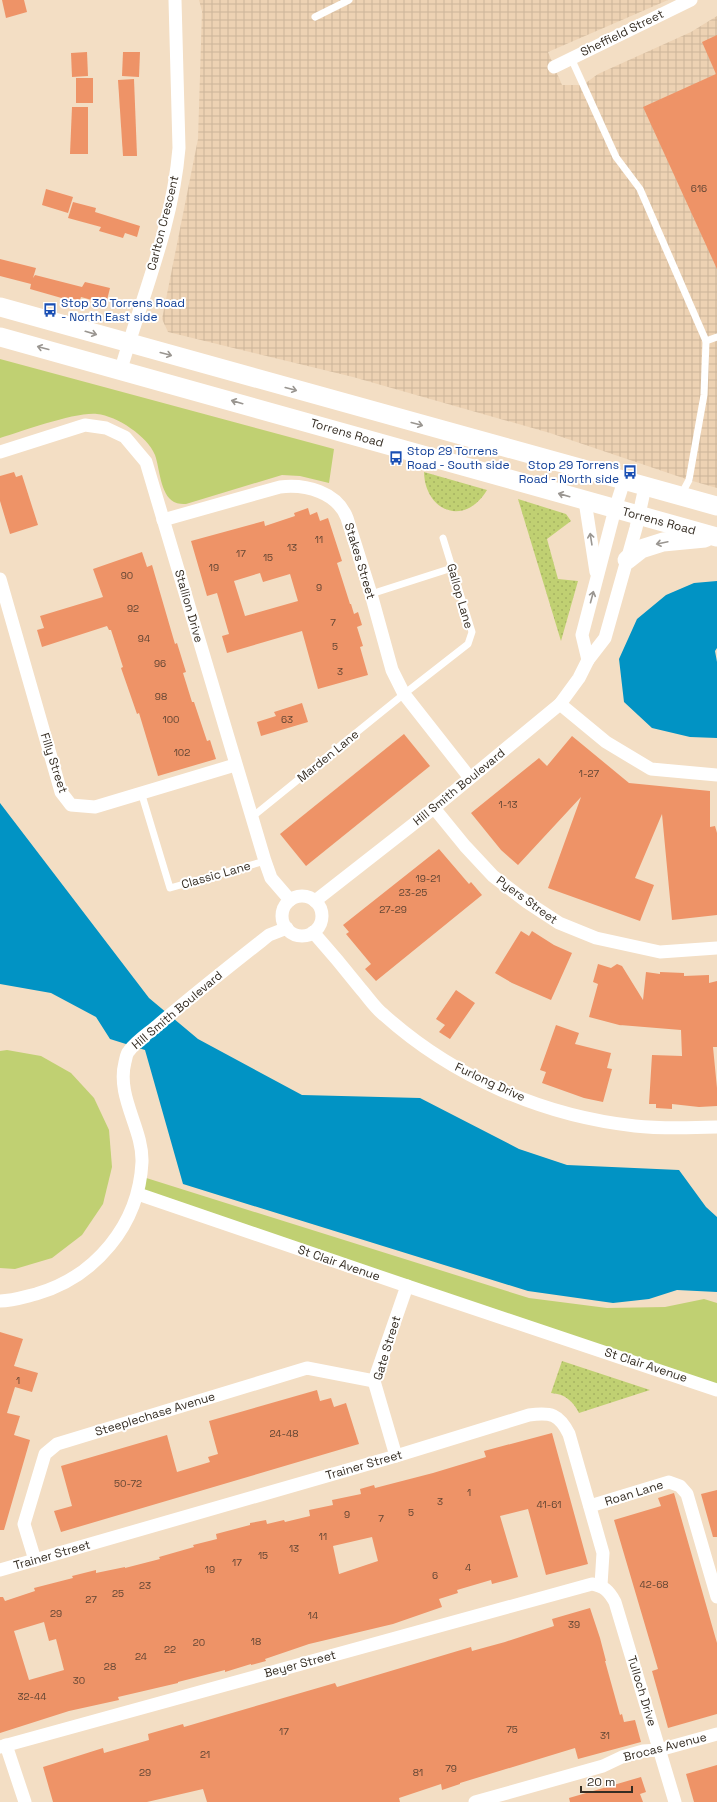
<svg xmlns="http://www.w3.org/2000/svg" width="717" height="1802" font-family="'Space Grotesk',sans-serif">
<style>
.industrial{fill:url(#industrial-grid)}
.grass{fill:url(#grass-dots)}
.park{fill:#c0d072}
.water{fill:#0193c4}
.building{fill:#ee9367;fill-rule:evenodd}
.lines{fill:none;stroke-linecap:round;stroke-linejoin:round}
.service{stroke:#fff;stroke-width:7}
.minor{stroke:#fff;stroke-width:13}
.secondary{stroke:#fff;stroke-width:19}
.oneway{stroke:#9a9691}
.labels{text-anchor:middle;dominant-baseline:central;stroke-width:4;stroke-linejoin:round;paint-order:stroke}
.number-label{font-size:10px;fill:#634634}
.street-label{font-size:12px;fill:#352d23;stroke:#fff}
.transit-label{font-size:12px;fill:#164399;stroke:#fff;text-anchor:start}
</style>
<defs>
<pattern id="industrial-grid" width="8" height="8" patternUnits="userSpaceOnUse"><rect width="8" height="8" fill="#edd2b3"/><path d="M0 4h8M4 0v8" fill="none" stroke="#ccb59a"/></pattern>
<pattern id="grass-dots" width="8" height="8" patternUnits="userSpaceOnUse"><rect width="8" height="8" fill="#c0d072"/><path d="M2 2h.1M6 6h.1" fill="none" stroke="#a6b362" stroke-width="1.8" stroke-linecap="round"/></pattern>
</defs>
<rect width="100%" height="100%" fill="#f3dec4"/>
<path class="industrial" d="M199 0H668L548 52 562 85H583L598 74 691 32 717 16V488L689 480 550 433 353 377 168 332 162 319 198 139 202 11Z"/>
<g class="grass">
<path d="M424 472 487 490C465 527 425 512 424 472Z"/>
<path d="M518 499 566 514 571 521 547 539 558 579 578 581 561 641Z"/>
<path d="M562 1361 650 1390 579 1413C573 1401 565 1394 551 1393Z"/>
</g>
<g class="park">
<path d="M0 359 334 449 329 483 300 476 282 475 186 504C183 504 178 504 174 502 160 494 160 469 155 455 147 436 117 416 97 414 74 412 24 431 0 438Z"/>
<path d="M7 1050 41 1056 71 1073 94 1098 109 1130 112 1167 103 1204 82 1235 52 1258 15 1269 0 1268V1051Z"/>
<path d="M140 1176 529 1298 607 1308 665 1307 704 1299 717 1303V1384L138 1194Z"/>
</g>
<g class="water">
<path d="M717 581V648L715 651 717 662V738L690 737 652 728 624 702 619 659 637 619 666 595 694 583Z"/>
<path d="M0 803 149 998 198 1039 302 1095 420 1098 519 1149 567 1165 679 1170 706 1207 717 1217V1292L677 1290 649 1299 613 1303 528 1291 183 1184 145 1050 110 1039 96 1017 51 993 0 984Z"/>
</g>
<g class="building">
<path d="M2 0H24L27 12 6 18Z"/>
<path d="M717 35V269L643 107 716 74 702 42Z"/>
<path d="M87 52 88 76 72 77 71 53Z"/>
<path d="M123 52H140L139 77 122 76Z"/>
<rect x="76" y="78" width="17" height="25"/>
<path d="M134 79 137 156H123L118 80Z"/>
<path d="M72 107H88V154H70Z"/>
<path d="M46 189 73 197 68 213 42 205Z"/>
<path d="M73 202 96 208 95 212 140 226 137 237 125 233 123 238 99 231 101 227 68 218Z"/>
<path d="M0 259 36 268 33 278 35 275 82 287 85 282 110 288 106 304 81 297 79 303 30 289 31 284 0 276Z"/>
<path d="M14 472 16 477 22 475 38 525 10 534 0 501V476Z"/>
<path d="M308 508 310 515 317 512 320 521 328 518 342 561 337 563 350 604H351L354 614 358 612 362 625 357 627 363 646 360 647 368 675 318 689 302 631 227 653 222 636 229 634 217 593 207 596 191 541 264 521 265 526 295 516 294 513ZM260 573 263 582 290 574 298 601 245 616 234 581Z"/>
<path d="M142 552 147 567 152 565 175 644 177 643 186 672 183 673 192 702H194L207 741 210 740 216 759 158 776 139 713 137 714 121 668 123 667 111 630H109L107 626 42 647 37 630 44 628 40 616 103 597 93 569Z"/>
<path d="M302 703 308 722 261 736 257 722 276 716 274 712Z"/>
<path d="M404 734 430 766 306 866 280 834Z"/>
<path d="M572 736 629 783 710 791V827L715 826 717 833V915L672 920 662 814 635 878 654 885 640 921 548 888 581 797 518 865 501 850 471 813 539 758 547 766Z"/>
<path d="M439 849 469 884 471 882 482 895 376 981 365 969 371 964 346 934 349 932 343 925Z"/>
<path d="M521 931 529 936 532 931 554 945 572 953 551 1000 512 983 495 973Z"/>
<path d="M598 964 611 968 617 964 622 966 643 1000 646 972 660 974V972L684 973V976L709 975V983L717 981V1047H713L717 1088V1106L699 1107 672 1104V1109L656 1108V1104H649L652 1055 682 1056 681 1030 620 1025 623 1026 589 1017 598 984 593 982Z"/>
<path d="M456 990 475 1003 450 1039 439 1032 445 1025 436 1019Z"/>
<path d="M556 1025 579 1033 575 1044 611 1053 607 1068 612 1069 603 1102 584 1098 542 1083 546 1072 540 1070Z"/>
<path d="M0 1332 23 1339 14 1366 38 1373 32 1392 15 1387 7 1413 20 1416 14 1435 30 1440 4 1530H0Z"/>
<path d="M317 1390 320 1401 331 1398 334 1407 346 1403 359 1444 61 1532 54 1511 72 1506 61 1466 167 1435 177 1472 210 1462 208 1457 218 1454 209 1421Z"/>
<path d="M552 1433 588 1564 546 1575 528 1509 500 1516 518 1577 492 1584 491 1580 457 1590 458 1593 439 1599 442 1607 393 1624 309 1644 265 1659 266 1661 251 1665V1664L225 1672V1670L178 1682V1683L118 1697 119 1700 69 1711 0 1733V1597H3L5 1601 35 1591 34 1588 73 1578 72 1576 96 1570V1573L125 1567V1568L160 1559 159 1557 194 1547 193 1545 217 1539 216 1534 250 1525V1523L266 1520 267 1524 284 1520 285 1522 310 1516 309 1510 333 1505 332 1500 361 1494 360 1489 374 1485 375 1488 433 1473 486 1457 484 1451ZM372 1537 378 1561 339 1574 333 1546ZM44 1622 49 1641 56 1639 64 1670 29 1680 14 1631Z"/>
<path d="M717 1490V1537H713L701 1494Z"/>
<path d="M674 1493 717 1643V1714L668 1728 652 1671 658 1669 614 1520 661 1506 658 1498Z"/>
<path d="M590 1608 600 1638 606 1661H605L620 1715 622 1714 624 1722 635 1720 641 1742 578 1759 575 1748 460 1783V1784L442 1790 441 1784 399 1798 400 1802H207L203 1789 147 1802H53L43 1767 103 1748 104 1753 149 1740 148 1734 183 1724 184 1727 335 1683 337 1687 471 1647 472 1651 505 1642 554 1626 552 1619Z"/>
<path d="M717 1765V1802H694L686 1774Z"/>
<path d="M641 1777 646 1792 640 1794 643 1802H570L569 1798Z"/>
</g>
<g class="lines">
<g class="service">
<path d="M315 17 349 0"/>
<path d="M571 58 616 157 640 189 706 341"/>
<path d="M681 495 689 480 704 395 706 341 717 337"/>
<path d="M371 594 452 568"/>
<path d="M141 792 170 888 265 861"/>
<path d="M252 817 404 694 468 644 472 632 443 538"/>
</g>
<g class="minor">
<path d="M554 67 691 0"/>
<path d="M121 369C142 297 173 224 179 148L175 0"/>
<path d="M0 452 85 425 106 428 125 437 146 462 265 861 271 878 290 900"/>
<path d="M585 501 596 572"/>
<path d="M163 520 280 487C306 484 337 492 347 518L371 594 392 670 404 694 470 778"/>
<path d="M0 579 61 792 71 805 95 807 235 765"/>
<path d="M588 660 582 635 615 509 624 481"/>
<path d="M560 704 606 742 651 769 717 775"/>
<path d="M434 808 465 846 493 876 527 902 559 923 596 938 660 952 717 948"/>
<circle cx="302" cy="916" r="20"/>
<path d="M315 901 434 808 560 704 579 678 588 660 605 638 636 528 645 487"/>
<path d="M313 932C329 950 345 969 360 988 368 997 375 1008 384 1015 453 1077 543 1116 635 1126 662 1129 690 1128 717 1127"/>
<path d="M138 1194 407 1286 717 1390"/>
<path d="M0 1301C12 1301 24 1297 36 1294 95 1277 139 1225 142 1162 143 1128 116 1097 125 1062 126 1059 126 1054 129 1051 136 1041 149 1033 158 1025 194 994 231 965 269 935L287 928"/>
<path d="M396 1456 374 1381 407 1286"/>
<path d="M590 1506 669 1482 680 1486 687 1494 717 1597"/>
<path d="M35 1560 24 1524 45 1454 57 1444 307 1368 374 1381"/>
<path d="M0 1570 396 1456 529 1415C551 1412 559 1414 569 1434L603 1553 601 1585"/>
<path d="M6 1745 25 1802"/>
<path d="M0 1747 592 1584C604 1586 609 1591 615 1602L675 1802"/>
<path d="M475 1802 603 1766 622 1757 643 1751 659 1750 717 1734"/>
</g>
<g class="secondary">
<path d="M0 307 717 506"/>
<path d="M0 337 717 537"/>
<path d="M627 560 641 549 663 542 705 538"/>
</g>
</g>
<defs><path id="oneway-shaft" d="M-6 0H5M1.5-3L5.5 0L1.5 3" fill="none" stroke-width="1.6" stroke-linecap="round" stroke-linejoin="round"/></defs>
<g class="oneway">
<use href="#oneway-shaft" transform="translate(91 333) rotate(16)"/>
<use href="#oneway-shaft" transform="translate(43 348) rotate(-165)"/>
<use href="#oneway-shaft" transform="translate(166 354) rotate(15)"/>
<use href="#oneway-shaft" transform="translate(291 389) rotate(15)"/>
<use href="#oneway-shaft" transform="translate(237 402) rotate(-164)"/>
<use href="#oneway-shaft" transform="translate(417 424) rotate(15)"/>
<use href="#oneway-shaft" transform="translate(564 495) rotate(-164)"/>
<use href="#oneway-shaft" transform="translate(591 539) rotate(-99)"/>
<use href="#oneway-shaft" transform="translate(662 543) rotate(168)"/>
<use href="#oneway-shaft" transform="translate(592 597) rotate(-75)"/>
</g>
<defs>
<symbol id="bus-bare" viewBox="-9 -9 18 18"><path d="M-5-6H5V4H4V6H2V4H-2V6H-4V4H-5ZM-3.5-4V0h7V-4ZM-3.5 1.2v1.5H-2V1.2ZM2 1.2v1.5H3.5V1.2Z" fill="#1a4fb4" stroke="#fff" stroke-width="2.5" paint-order="stroke"/></symbol>
</defs>
<g fill-rule="evenodd">
<use href="#bus-bare" x="40" y="300" width="20" height="20"/>
<use href="#bus-bare" x="386" y="448" width="20" height="20"/>
<use href="#bus-bare" x="620" y="462" width="20" height="20"/>
</g>
<g class="labels">
<g class="number-label">
<text x="699" y="188">616</text>
<text x="319" y="539">11</text>
<text x="292" y="547">13</text>
<text x="241" y="553">17</text>
<text x="268" y="557">15</text>
<text x="214" y="567">19</text>
<text x="127" y="575">90</text>
<text x="319" y="587">9</text>
<text x="133" y="608">92</text>
<text x="333" y="622">7</text>
<text x="144" y="638">94</text>
<text x="335" y="646">5</text>
<text x="160" y="663">96</text>
<text x="340" y="671">3</text>
<text x="161" y="696">98</text>
<text x="171" y="719">100</text>
<text x="287" y="719">63</text>
<text x="182" y="752">102</text>
<text x="589" y="773">1-27</text>
<text x="508" y="804">1-13</text>
<text x="428" y="878">19-21</text>
<text x="413" y="892">23-25</text>
<text x="393" y="909">27-29</text>
<text x="18" y="1380">1</text>
<text x="284" y="1433">24-48</text>
<text x="128" y="1483">50-72</text>
<text x="469" y="1492">1</text>
<text x="440" y="1501">3</text>
<text x="549" y="1504">41-61</text>
<text x="411" y="1512">5</text>
<text x="347" y="1514">9</text>
<text x="381" y="1518">7</text>
<text x="323" y="1536">11</text>
<text x="294" y="1548">13</text>
<text x="263" y="1555">15</text>
<text x="237" y="1562">17</text>
<text x="468" y="1567">4</text>
<text x="210" y="1569">19</text>
<text x="435" y="1575">6</text>
<text x="654" y="1584">42-68</text>
<text x="145" y="1585">23</text>
<text x="118" y="1593">25</text>
<text x="91" y="1599">27</text>
<text x="56" y="1613">29</text>
<text x="313" y="1615">14</text>
<text x="574" y="1624">39</text>
<text x="256" y="1641">18</text>
<text x="199" y="1642">20</text>
<text x="170" y="1649">22</text>
<text x="141" y="1656">24</text>
<text x="110" y="1666">28</text>
<text x="79" y="1680">30</text>
<text x="32" y="1696">32-44</text>
<text x="512" y="1729">75</text>
<text x="284" y="1731">17</text>
<text x="605" y="1735">31</text>
<text x="205" y="1754">21</text>
<text x="451" y="1768">79</text>
<text x="145" y="1772">29</text>
<text x="418" y="1772">81</text>
</g>
<g class="street-label">
<text transform="translate(622 33) rotate(-26)">Sheffield Street</text>
<text transform="translate(163 223) rotate(-76)">Carlton Crescent</text>
<text transform="translate(347 433) rotate(16)">Torrens Road</text>
<text transform="translate(659 521) rotate(15)">Torrens Road</text>
<text transform="translate(360 561) rotate(73)">Stakes Street</text>
<text transform="translate(460 596) rotate(74)">Gallop Lane</text>
<text transform="translate(189 606) rotate(74)">Stallion Drive</text>
<text transform="translate(328 756) rotate(-39)">Marden Lane</text>
<text transform="translate(54 763) rotate(72)">Filly Street</text>
<text transform="translate(459 787) rotate(-39)">Hill Smith Boulevard</text>
<text transform="translate(216 875) rotate(-16)">Classic Lane</text>
<text transform="translate(527 900) rotate(36)">Pyers Street</text>
<text transform="translate(177 1010) rotate(-40)">Hill Smith Boulevard</text>
<text transform="translate(490 1082) rotate(25)">Furlong Drive</text>
<text transform="translate(339 1263) rotate(19)">St Clair Avenue</text>
<text transform="translate(387 1348) rotate(-73)">Gate Street</text>
<text transform="translate(646 1365) rotate(18)">St Clair Avenue</text>
<text transform="translate(155 1414) rotate(-17)">Steeplechase Avenue</text>
<text transform="translate(364 1465) rotate(-16)">Trainer Street</text>
<text transform="translate(634 1493) rotate(-17)">Roan Lane</text>
<text transform="translate(52 1555) rotate(-16)">Trainer Street</text>
<text transform="translate(300 1664) rotate(-15)">Beyer Street</text>
<text transform="translate(642 1691) rotate(73)">Tulloch Drive</text>
<text transform="translate(665 1747) rotate(-14)">Brocas Avenue</text>
</g>
<g class="transit-label">
<text x="61" y="303">Stop 30 Torrens Road<tspan x="61" dy="14">- North East side</tspan></text>
<text x="407" y="451">Stop 29 Torrens<tspan x="407" dy="14">Road - South side</tspan></text>
<text x="619" y="465" text-anchor="end">Stop 29 Torrens<tspan x="619" dy="14">Road - North side</tspan></text>
</g>
</g>
<path d="M581 1786v6h51v-6" fill="none" stroke="#352d23" stroke-width="2"/>
<text x="587" y="1786" font-size="12" fill="#352d23" stroke="#ffffff" stroke-width="3" paint-order="stroke">20 m</text>
</svg>
